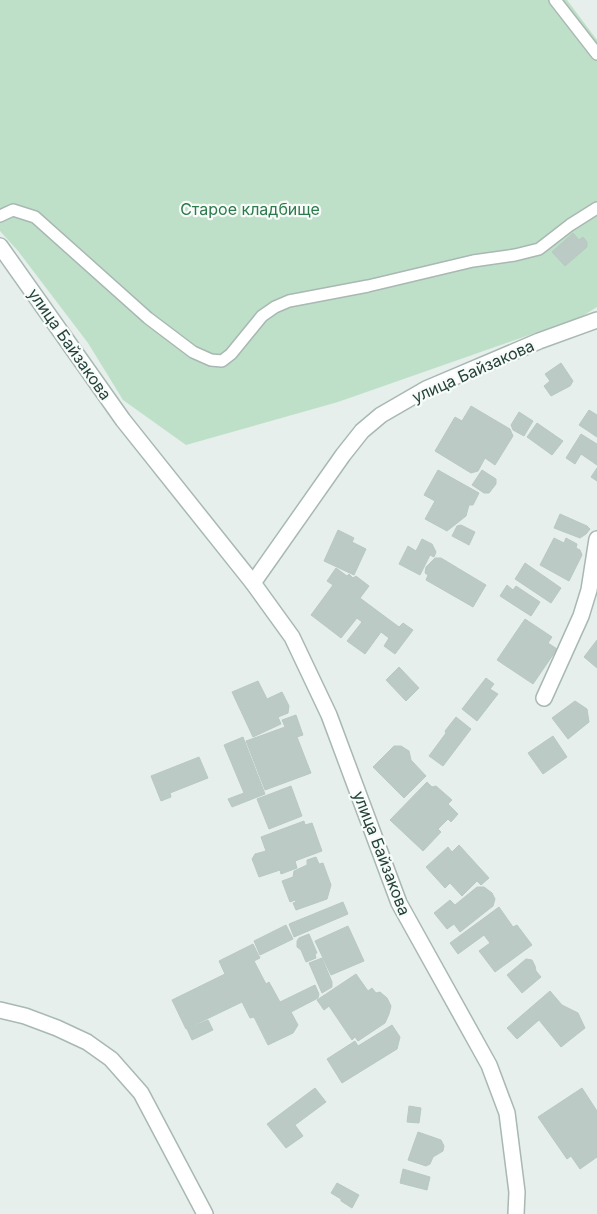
<svg xmlns="http://www.w3.org/2000/svg" width="597" height="1214" font-family="Inter,sans-serif">
<style>
.green{fill:#bfe0c8}
.building{fill:#bbcac4;stroke:#b8c9c2}
.lines{fill:none;stroke-linecap:round;stroke-linejoin:round}
.service-casing{stroke:#a8b8b2;stroke-width:14}
.minor-casing{stroke:#a8b8b2;stroke-width:18}
.service{stroke:#fff;stroke-width:11}
.minor{stroke:#fff;stroke-width:15}
.labels{text-anchor:middle;dominant-baseline:central;stroke-width:4.5;stroke-linejoin:round;paint-order:stroke}
.park-label{font-size:16px;fill:#2d7a4b;stroke:#f7fbf9}
.street-label{font-size:16px;fill:#24423a;stroke:#f7fbf9}
</style>
<rect width="100%" height="100%" fill="#e6efeb"/>
<path class="green" d="M0 0H567L597 40V307L581 317 338 402 186 445 123 400 88 343 18 251 0 231Z"/>
<g class="building">
<path d="M573 233 579 240 583 237 587 242V247L565 266 552 252Z"/>
<path d="M561 363 573 381 570 386 551 396 544 386 550 381 545 374Z"/>
<path d="M471 406 510 429 513 436 495 465 485 458 478 471 471 473 435 451 455 417 462 421Z"/>
<path d="M589 410 597 415V437L579 425Z"/>
<path d="M519 412 533 421 524 436 513 430 511 425Z"/>
<path d="M537 423 563 441 552 455 527 437Z"/>
<path d="M581 434 597 444V465L581 454 575 464 566 458Z"/>
<path d="M597 468V481L591 477Z"/>
<path d="M438 470 479 493 473 505H469L466 516 447 531 425 519 435 501 424 495Z"/>
<path d="M482 470 496 479V484L489 493H484L472 485Z"/>
<path d="M560 514 587 526 590 529 586 534 580 538 554 528Z"/>
<path d="M461 525 475 532 469 545 452 536 457 526Z"/>
<path d="M338 530 354 538 352 542 366 549 354 575 324 561Z"/>
<path d="M554 538 564 543 566 538 577 544 576 548 580 550 582 555 569 581 540 565Z"/>
<path d="M422 539 432 544 436 552 434 557 430 555 420 575 399 564 408 546 416 551Z"/>
<path d="M435 558H441L486 585 473 607 426 580 428 575 425 573 426 567Z"/>
<path d="M525 563 561 588 551 603 515 579Z"/>
<path d="M336 568 347 576 349 574 353 578 356 576 369 586 360 598 399 627 403 623 413 630 395 654 384 646 389 638 381 632 365 654 347 641 362 622 357 618 341 638 311 615 333 585 327 581Z"/>
<path d="M507 585 513 590 516 586 540 602 531 616 500 596Z"/>
<path d="M525 619 552 637 548 643 557 649 533 684 497 660Z"/>
<path d="M597 640V668L584 657Z"/>
<path d="M399 667 419 688 406 701 386 680Z"/>
<path d="M486 678 494 684 490 689 498 694 477 721 462 709Z"/>
<path d="M258 681 267 699 282 692 289 706 288 713 278 717 281 724 253 737 232 692Z"/>
<path d="M575 701 587 709 589 722 568 739 552 718Z"/>
<path d="M296 715 303 735 297 737 311 773 265 790 246 741 285 727 282 720Z"/>
<path d="M456 717 471 729 443 766 429 756 446 733 445 731Z"/>
<path d="M553 736 567 757 543 774 528 753Z"/>
<path d="M243 737 265 794 232 807 228 799 244 793 224 745Z"/>
<path d="M394 746H401L409 751 411 760 426 776 404 798 373 767Z"/>
<path d="M199 757 208 778 170 793 171 797 161 801 151 776Z"/>
<path d="M427 782 432 787 436 786 452 800 448 804 458 814 451 822 448 819 438 829 441 832 423 851 390 820Z"/>
<path d="M291 786 302 816 269 829 257 799Z"/>
<path d="M304 821 305 825 312 823 322 851 295 861 297 868 281 874 280 870 259 877 252 859 255 854 266 851 261 837Z"/>
<path d="M459 845 489 878 481 885 477 881 462 896 450 883 445 888 426 867 448 847 452 852Z"/>
<path d="M316 857 319 864 323 863 331 885 327 899 296 910 293 903 296 902 295 900 290 902 282 881 293 877 294 871 307 865V860Z"/>
<path d="M477 887H484L492 893 495 899 493 906 460 932 454 924 447 929 434 913 450 900 455 905Z"/>
<path d="M343 902 348 914 294 937 289 924Z"/>
<path d="M499 907 513 927 517 925 532 945 495 972 479 951 490 943 484 935 458 954 450 943Z"/>
<path d="M286 925 293 939 260 955 254 941Z"/>
<path d="M348 926 364 961 331 975 315 941Z"/>
<path d="M309 934 317 953 315 954 316 958 306 962 301 950 297 947V941L299 938Z"/>
<path d="M253 944 260 958 254 961 266 984 269 982 280 1002 315 985 319 994 318 998 291 1012 298 1025 293 1033 268 1045 254 1017 250 1018 242 1002 186 1029 172 1000 225 974 219 961Z"/>
<path d="M322 958 332 982V987L322 993 309 963Z"/>
<path d="M526 959 532 960 535 966 536 971 541 977 522 993 507 975Z"/>
<path d="M356 974 368 991 372 988 376 993 380 992 387 998 391 1006 389 1014 385 1023 358 1041 355 1037 352 1040 329 1006 324 1010 317 1000Z"/>
<path d="M550 991 562 1005 578 1013 585 1028 561 1047 539 1020 517 1039 507 1028Z"/>
<path d="M208 1020 213 1030 192 1040 187 1029Z"/>
<path d="M392 1025 400 1037 397 1049 342 1083 327 1059 355 1041 358 1046Z"/>
<path d="M315 1088 326 1102 295 1125 303 1136 286 1148 267 1124Z"/>
<path d="M582 1088 597 1111V1157L580 1169 571 1156 567 1159 538 1117Z"/>
<path d="M409 1106 421 1108 419 1123 407 1122Z"/>
<path d="M418 1132 441 1140 444 1146 443 1151 433 1157 430 1164 426 1166 408 1160Z"/>
<path d="M403 1169 430 1177 427 1190 400 1183Z"/>
<path d="M337 1183 359 1195 352 1208 341 1201V1199L331 1193Z"/>
</g>
<g class="lines">
<defs>
<g id="service">
<path d="M555 0 597 54"/>
<path d="M0 216 13 210 35 217 148 318 193 352 211 360 222 361 231 354 262 316 275 307 289 301 368 286 473 261 515 255 539 249 570 225 597 208"/>
</g>
<g id="minor">
<path d="M0 246 123 420 253 583 292 637 329 715 399 903 489 1065 507 1113 517 1192 516 1214"/>
<path d="M253 583 343 455 362 431 381 415 426 389 539 341 597 320"/>
<path d="M544 698 581 616 589 590 597 539"/>
<path d="M0 1010 25 1016 57 1028 87 1042 111 1059 141 1093 205 1214"/>
</g>
</defs>
<use href="#service" class="service-casing"/>
<use href="#minor" class="minor-casing"/>
<use href="#service" class="service"/>
<use href="#minor" class="minor"/>
</g>
<g class="labels">
<g class="park-label">
<text x="250" y="209">Старое кладбище</text>
</g>
<g class="street-label">
<text transform="translate(70 344) rotate(55)">улица Байзакова</text>
<text transform="translate(473 371) rotate(-24)">улица Байзакова</text>
<text transform="translate(382 853) rotate(69)">улица Байзакова</text>
</g>
</g>
</svg>
